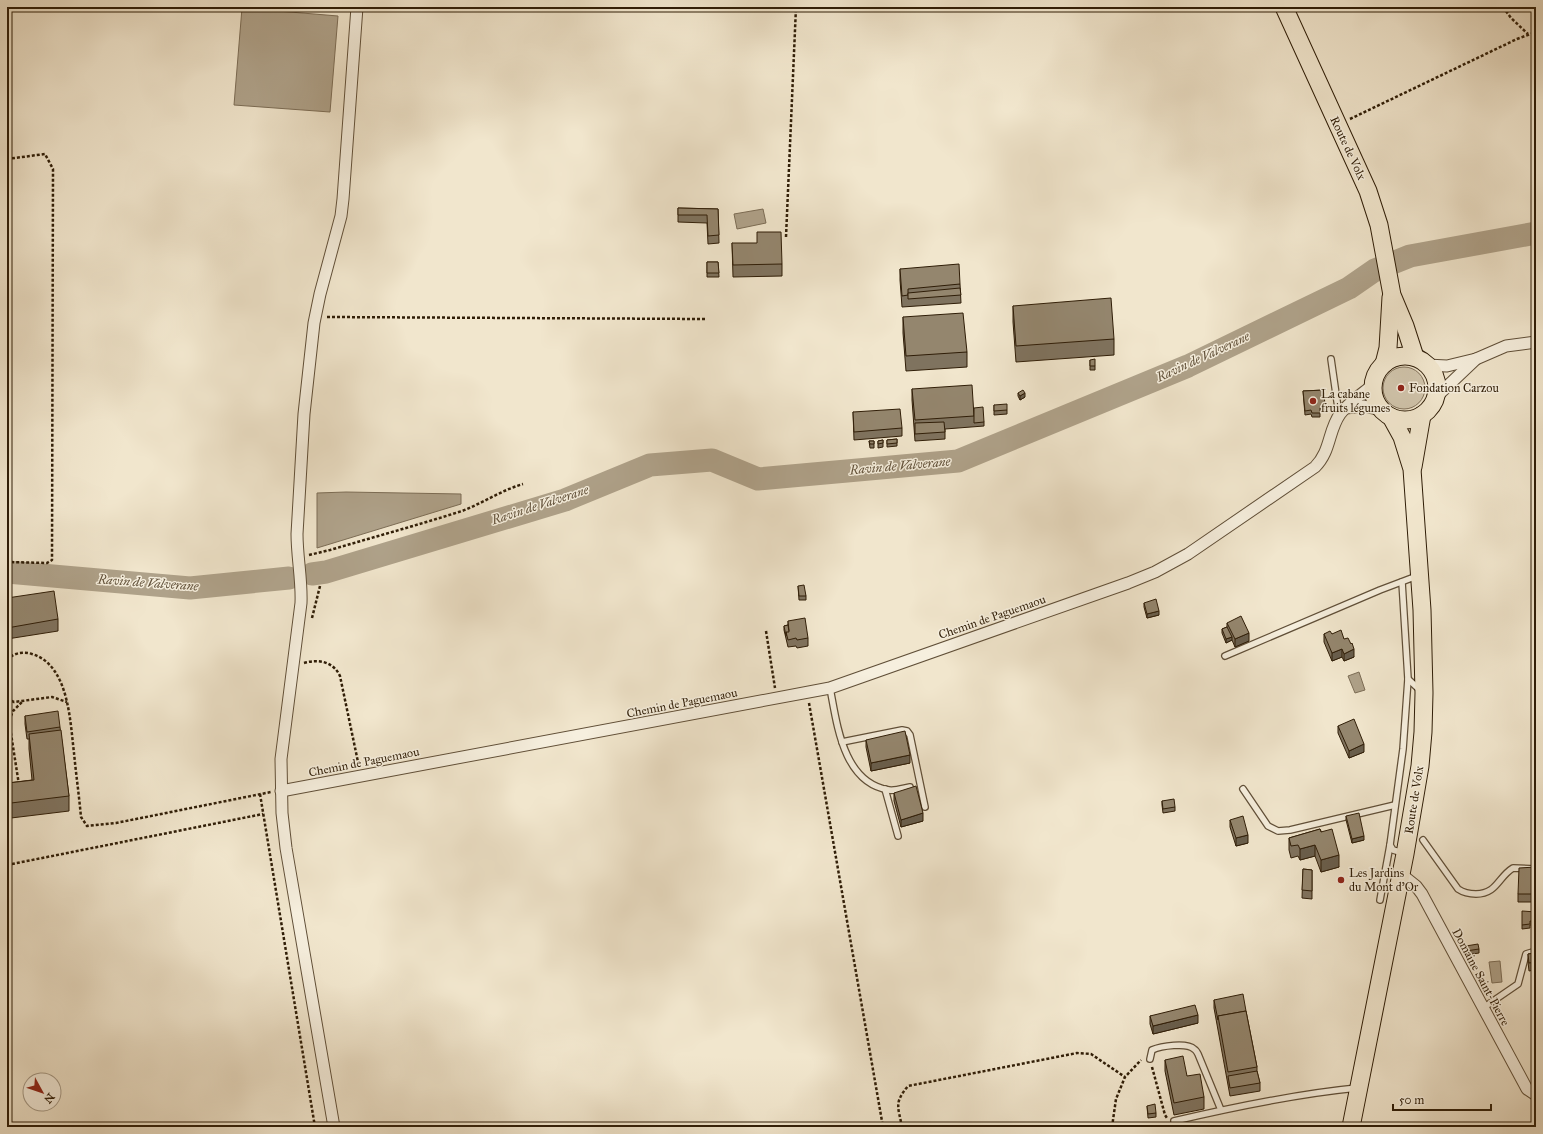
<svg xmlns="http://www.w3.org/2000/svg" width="1543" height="1134" font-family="'IM FELL Great Primer',serif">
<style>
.green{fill:#d0c4ab;stroke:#807059}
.water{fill:#afa28a;stroke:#7c6d56}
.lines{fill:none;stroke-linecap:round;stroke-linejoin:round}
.river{stroke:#afa28a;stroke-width:23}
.service-casing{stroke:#604f38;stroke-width:8}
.minor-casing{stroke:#604f38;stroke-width:13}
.primary-casing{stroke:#2f1d07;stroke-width:19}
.path{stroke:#2f1d07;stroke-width:2.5;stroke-dasharray:3 2;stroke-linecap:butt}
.service{stroke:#f6efde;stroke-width:5.5}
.minor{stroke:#f6efde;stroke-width:11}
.primary{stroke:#f1e6cd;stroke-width:17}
.wall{fill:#7f735f;stroke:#2f1d07}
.shaded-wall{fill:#685e4d;stroke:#2f1d07}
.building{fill:#94866e;stroke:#2f1d07}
.poi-dot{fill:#8f2418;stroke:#f6efde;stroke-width:1.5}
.labels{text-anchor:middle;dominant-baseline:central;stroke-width:3;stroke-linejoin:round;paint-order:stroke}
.street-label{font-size:12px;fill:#2f1d07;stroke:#f6efde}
.poi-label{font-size:12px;fill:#2f1d07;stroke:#f6efde;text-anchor:start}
.water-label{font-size:13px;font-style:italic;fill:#62523b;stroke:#f6efde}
</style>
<rect width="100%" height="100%" fill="#f1e6cd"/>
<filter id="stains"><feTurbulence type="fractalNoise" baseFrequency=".005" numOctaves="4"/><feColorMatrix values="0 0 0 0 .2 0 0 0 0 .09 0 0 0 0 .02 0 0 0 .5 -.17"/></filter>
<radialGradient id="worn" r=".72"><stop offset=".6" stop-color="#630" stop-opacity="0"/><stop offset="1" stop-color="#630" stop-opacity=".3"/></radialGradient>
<circle class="green" cx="1404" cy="388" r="21"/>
<g class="water">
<path d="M242 8 338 16 330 112 234 105Z"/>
<path d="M763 209 766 223 737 229 734 214Z"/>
<path d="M346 492 461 494V504L317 548V493Z"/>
<path d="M1359 672 1365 690 1355 693 1348 676Z"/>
<path d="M1500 961 1502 982 1492 983 1489 962Z"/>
</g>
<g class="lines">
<g class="river">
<path d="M7 572 190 588 289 578"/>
<path d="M312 574 326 572 565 500 650 465 712 460 758 479 958 461 1188 366 1349 288 1375 270 1410 256 1536 233"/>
</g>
<defs>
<g id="service">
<path d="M1331 359 1339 415"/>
<path d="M1402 582 1408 679 1421 691"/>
<path d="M1225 656 1380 590 1417 576"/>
<path d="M830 688C837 724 843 783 889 790 895 791 904 788 910 787"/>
<path d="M842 742 902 730 907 731 910 735 925 807"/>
<path d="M885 789 898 836"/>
<path d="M1243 789 1268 826 1278 831 1290 830 1395 805"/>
<path d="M1423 840 1458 889C1464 893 1469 894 1476 894 1497 894 1498 877 1513 868L1536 869"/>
<path d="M1403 853 1393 850 1390 845 1403 749 1408 679"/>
<path d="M1380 900 1390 845"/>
<path d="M1483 1008 1518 984 1526 954 1536 951"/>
<path d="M1150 1059 1152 1050C1161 1046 1187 1042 1194 1049 1196 1050 1197 1052 1198 1054L1221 1110"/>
<path d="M1174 1121C1234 1107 1295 1094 1357 1088"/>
</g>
<g id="minor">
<path d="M1427 365 1447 366 1476 359"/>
<path d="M1436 397 1476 359 1506 346 1536 342"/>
<path d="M1346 408 1364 406 1381 410"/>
<path d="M281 791 830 688 1128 583 1155 572 1188 554 1315 467C1331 451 1328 431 1340 414 1348 403 1362 394 1373 385"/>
<path d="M1401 874 1416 886 1422 894 1527 1089 1536 1095"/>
<path d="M334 1127 286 848 282 813 281 759 301 603C302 580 297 557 297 534L304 414 314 323 320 294 341 216 343 199 357 7"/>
</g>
<g id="primary">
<path d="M1284 7 1368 191 1379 225 1392 295 1405 326 1415 357"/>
<circle cx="1405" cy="388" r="32"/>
<path d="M1384 364 1388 348 1391 297"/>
<path d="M1413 467 1422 415"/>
<path d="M1351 1127 1405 854 1420 766 1423 732 1424 693 1422 610 1412 469 1402 437 1391 417"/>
</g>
</defs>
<use href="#service" class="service-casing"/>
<use href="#minor" class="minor-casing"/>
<use href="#primary" class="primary-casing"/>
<g class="path">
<path d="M1503 7 1511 18 1528 34"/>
<path d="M1350 119 1517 39 1536 32"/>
<path d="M7 159 45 154 53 169 52 560 47 563 7 562"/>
<path d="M786 237 796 7"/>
<path d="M327 317 705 319"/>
<path d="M309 555 330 550C374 537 418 525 462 511 483 503 502 490 523 484"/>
<path d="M312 618 320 586"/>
<path d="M766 631 775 688"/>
<path d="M7 660C13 653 23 651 32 654 69 665 70 721 74 753 76 774 79 795 81 817L87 826 116 823 271 792"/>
<path d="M304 663C318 659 333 661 340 676L358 762"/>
<path d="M7 699 14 702 52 697 67 702"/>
<path d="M809 703 883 1127"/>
<path d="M19 785 9 721 13 711 23 701"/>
<path d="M260 794 315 1127"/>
<path d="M7 865 263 814"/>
<path d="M1152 1067 1165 1115 1167 1118"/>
<path d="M902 1127C898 1106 894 1103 908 1086L1077 1053 1091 1054 1125 1077"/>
<path d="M1112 1127 1116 1099 1125 1077 1141 1060"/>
</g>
<use href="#service" class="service"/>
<use href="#minor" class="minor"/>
<use href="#primary" class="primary"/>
</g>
<g class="wall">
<path d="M320 7H338V11L320 9Z"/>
<path d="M678 208 718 209 719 243 708 244 707 223 678 222Z"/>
<path d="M732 243 782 264V276L733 277Z"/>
<path d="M707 262H718L719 277H707Z"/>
<path d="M900 269 960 284 961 303 902 307 900 280Z"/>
<path d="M1013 306 1114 339V355L1016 362 1013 322Z"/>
<path d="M903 317 967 352V367L906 371 903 333Z"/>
<path d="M1090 360 1095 366V370H1090Z"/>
<path d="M912 389 974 408 984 422V426L945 429V439L915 441 912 400Z"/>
<path d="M1324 390 1325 412H1320V417H1312L1311 414 1305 415 1303 391Z"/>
<path d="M1018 393 1025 397 1020 400 1018 396Z"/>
<path d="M994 405 1007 410V414L994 415Z"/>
<path d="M853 412 902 428V436L854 440Z"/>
<path d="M897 439V446L887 447V440Z"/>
<path d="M883 440V447L878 448V441Z"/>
<path d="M869 441H874V448H870Z"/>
<path d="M798 586 806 596V600H799Z"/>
<path d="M7 598 58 619V631L7 639Z"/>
<path d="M1144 603 1159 615 1147 618 1144 607Z"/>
<path d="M788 621 808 638V646L797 648 796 646 788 647 784 630V626L788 625Z"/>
<path d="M1227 623 1249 641 1235 647 1232 640 1226 643 1222 633V629L1227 627Z"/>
<path d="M1324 634H1332L1344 639 1354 657 1344 661 1342 657 1332 661 1324 642Z"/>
<path d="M25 716 60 727 69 796V811L11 818 8 799V783L32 780 29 749V739H27L25 724Z"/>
<path d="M1338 726 1364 752 1349 758 1338 733Z"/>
<path d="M866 740 910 763 871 771 866 747Z"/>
<path d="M894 793 923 821 901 827 894 801Z"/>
<path d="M1162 801 1175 807V811L1163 813 1162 805Z"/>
<path d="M1346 816 1364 840 1352 843 1346 820Z"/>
<path d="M1230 820 1248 843 1236 846 1230 827Z"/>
<path d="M1320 829 1339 867 1321 872 1315 856 1300 860 1298 856 1291 858 1289 850V838Z"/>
<path d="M1536 867V902H1518V894Z"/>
<path d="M1303 869 1312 870V899L1302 898Z"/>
<path d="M1536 912V925H1530V928L1522 929V925Z"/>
<path d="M1466 946 1479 949V953L1466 955Z"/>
<path d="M1536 953V984H1535L1534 970 1529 971 1528 962V954Z"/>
<path d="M1214 1000 1246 1011 1257 1067V1071L1260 1083V1091L1230 1096 1214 1008Z"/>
<path d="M1150 1016 1198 1023 1153 1034 1150 1024Z"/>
<path d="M1165 1060 1187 1076 1204 1097V1109L1174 1115 1165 1071Z"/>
<path d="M1147 1106 1156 1113V1117L1148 1118Z"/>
</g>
<g class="shaded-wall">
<path d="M1025 393V397L1020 400V396Z"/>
<path d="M1159 611V615L1147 618V614Z"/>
<path d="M1249 633V641L1235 647V639Z"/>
<path d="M1232 637V640L1226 643V639Z"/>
<path d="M1342 649V657L1332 661V653Z"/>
<path d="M1354 649V657L1344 661V654Z"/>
<path d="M1364 744V752L1349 758V751Z"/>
<path d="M910 755V763L871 771V763Z"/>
<path d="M923 813V821L901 827V820Z"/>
<path d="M1248 835V843L1236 846V838Z"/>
<path d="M1364 836V840L1352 843V839Z"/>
<path d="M1315 845V856L1300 860V849Z"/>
<path d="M1339 855V867L1321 872V860Z"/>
<path d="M1198 1015V1023L1153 1034V1026Z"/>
</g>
<g class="building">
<path d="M678 208 718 209 719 235 708 236 707 215H678Z"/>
<path d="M757 232H781L782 264 733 265 732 243H757Z"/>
<path d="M707 262H718L719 273H707Z"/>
<path d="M959 264 960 284 908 289V295L902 296 900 269Z"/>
<path d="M960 288 961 295 908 299V293Z"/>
<path d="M1111 298 1114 339 1016 346 1013 306Z"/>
<path d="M963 313 967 352 906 356 903 317Z"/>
<path d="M1095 359V366H1090V360Z"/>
<path d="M972 385 974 416 915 420 912 389Z"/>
<path d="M1023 390 1025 393 1020 396 1018 393Z"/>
<path d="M1324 390 1325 408H1320V413H1312L1311 410 1305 411 1303 391Z"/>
<path d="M1007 404V410L994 411V405Z"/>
<path d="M983 407 984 422 974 423V408Z"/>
<path d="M900 409 902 428 854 432 853 412Z"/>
<path d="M944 422 945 432 915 434V423Z"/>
<path d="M897 439V443L887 444V440Z"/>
<path d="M883 440V443L878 444V441Z"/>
<path d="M869 441H874V444H870Z"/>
<path d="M804 585 806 596H799L798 586Z"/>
<path d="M54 591 58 619 7 628V598Z"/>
<path d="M1156 599 1159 611 1147 614 1144 603Z"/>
<path d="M1241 616 1249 633 1235 639 1227 623Z"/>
<path d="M805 618 808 638 797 640 796 638 788 640 786 632 789 631 788 621Z"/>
<path d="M788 625 789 632H786V636L784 626Z"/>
<path d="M1227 627 1232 637 1226 639 1222 629Z"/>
<path d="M1341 630 1344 639 1348 638 1351 644 1352 643 1354 649 1344 654 1342 649 1332 653 1324 634 1330 631 1332 634Z"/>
<path d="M58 711 60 727 27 732 25 716Z"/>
<path d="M1354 719 1364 744 1349 751 1338 726Z"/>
<path d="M61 730 69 796 11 803 8 783 34 780 29 734Z"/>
<path d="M905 731 910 755 871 763 866 740Z"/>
<path d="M916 786 923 813 901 820 894 793Z"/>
<path d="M1174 799 1175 807 1163 809 1162 801Z"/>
<path d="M1359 813 1364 836 1352 839 1346 816Z"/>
<path d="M1243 816 1248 835 1236 838 1230 820Z"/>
<path d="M1320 829 1321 832 1332 829 1339 855 1321 860 1315 845 1300 849 1298 845 1291 846 1289 838Z"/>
<path d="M1536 867V894H1518L1519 868Z"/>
<path d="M1303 869 1312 870V891L1302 890Z"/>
<path d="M1522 911 1536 912V922L1530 921V924L1522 925Z"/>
<path d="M1478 944 1479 949 1466 951V946Z"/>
<path d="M1536 953V962L1529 963 1528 954Z"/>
<path d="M1534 969H1536V980H1535Z"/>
<path d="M1243 994 1246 1011 1218 1016V1020L1214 1000Z"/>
<path d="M1195 1005 1198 1015 1153 1026 1150 1016Z"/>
<path d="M1246 1011 1257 1067 1228 1072 1218 1016Z"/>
<path d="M1183 1056 1187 1076 1200 1074 1204 1097 1174 1103 1165 1060Z"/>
<path d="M1257 1071 1260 1083 1230 1088 1228 1076Z"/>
<path d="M1155 1104 1156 1113 1148 1114 1147 1106Z"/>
</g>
<g class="poi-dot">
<circle cx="1401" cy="388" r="4"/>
<circle cx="1313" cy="401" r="4"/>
<circle cx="1341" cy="880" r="4"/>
</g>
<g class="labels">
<g class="street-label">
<text transform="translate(1348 148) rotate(65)">Route de Volx</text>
<text transform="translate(992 617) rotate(-19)">Chemin de Paguemaou</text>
<text transform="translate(682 703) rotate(-11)">Chemin de Paguemaou</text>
<text transform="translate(364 762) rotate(-11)">Chemin de Paguemaou</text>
<text transform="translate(1414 800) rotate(-81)">Route de Volx</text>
<text transform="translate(1481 977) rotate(62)">Domaine Saint-Pierre</text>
</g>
<g class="poi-label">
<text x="1409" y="388">Fondation Carzou</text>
<text x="1321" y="394">La cabane<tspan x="1321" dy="14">fruits légumes</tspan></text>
<text x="1349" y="873">Les Jardins<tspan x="1349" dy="14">du Mont d'Or</tspan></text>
</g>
<g class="water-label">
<text transform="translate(1203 357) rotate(-25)">Ravin de Valverane</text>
<text transform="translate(900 466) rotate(-5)">Ravin de Valverane</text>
<text transform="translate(540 505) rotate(-18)">Ravin de Valverane</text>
<text transform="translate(148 583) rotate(4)">Ravin de Valverane</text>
</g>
</g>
<rect width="1543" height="1134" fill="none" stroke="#f1e6cd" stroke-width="24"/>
<rect x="8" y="8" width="1527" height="1118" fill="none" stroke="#2f1d07" stroke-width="2"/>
<rect x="12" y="12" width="1519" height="1110" fill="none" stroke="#2f1d07"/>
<g transform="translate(42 1092) rotate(130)"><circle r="19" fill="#f6efde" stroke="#a69b88"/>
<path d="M0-3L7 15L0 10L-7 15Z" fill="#8f2418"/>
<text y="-6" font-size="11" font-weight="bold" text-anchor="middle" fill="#2f1d07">N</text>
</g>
<path d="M1393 1104v6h98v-6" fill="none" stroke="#2f1d07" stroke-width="2"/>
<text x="1399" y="1104" font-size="12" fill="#2f1d07" stroke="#f6efde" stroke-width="3" paint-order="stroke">50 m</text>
<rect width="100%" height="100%" filter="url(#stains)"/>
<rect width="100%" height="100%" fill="url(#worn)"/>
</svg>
